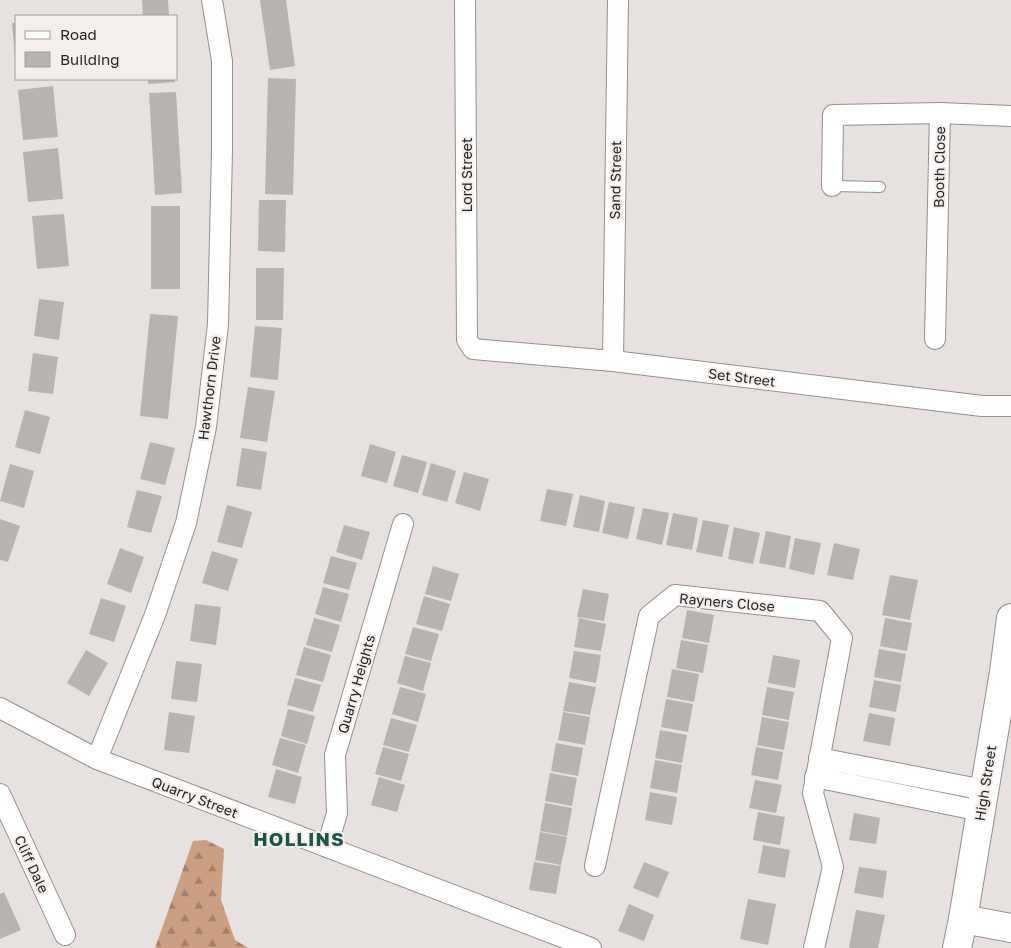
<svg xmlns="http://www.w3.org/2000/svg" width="1011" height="948" font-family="'Golos Text',sans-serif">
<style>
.forest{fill:url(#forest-firs)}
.building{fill:#b8b3b0}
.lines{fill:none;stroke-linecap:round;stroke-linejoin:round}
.lane-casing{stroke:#948f8c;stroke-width:12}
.street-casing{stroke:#948f8c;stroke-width:22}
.secondary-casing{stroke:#948f8c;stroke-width:30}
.lane{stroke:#fff;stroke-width:10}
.street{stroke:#fff;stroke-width:20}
.secondary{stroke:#fff;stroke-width:28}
.labels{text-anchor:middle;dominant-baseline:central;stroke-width:4;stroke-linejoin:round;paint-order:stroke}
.street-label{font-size:14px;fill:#262423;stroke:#f4efec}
.district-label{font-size:19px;font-weight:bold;letter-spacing:1px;fill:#1c544b;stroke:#f4efec}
</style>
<defs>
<pattern id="forest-firs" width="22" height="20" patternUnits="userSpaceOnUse" patternTransform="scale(1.25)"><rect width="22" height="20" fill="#cb9f81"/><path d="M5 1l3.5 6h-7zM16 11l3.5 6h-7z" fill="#a58169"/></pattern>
</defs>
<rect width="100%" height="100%" fill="#e7e2df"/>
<path class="forest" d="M206 840 224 849 221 900 235 940 248 948H155L193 841Z"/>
<g class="building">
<path d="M142 0H168L169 16H143Z"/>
<path d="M260 0H286L295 66 270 70Z"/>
<path d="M12 23H16V56H15Z"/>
<path d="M268 78 296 79 293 195 265 194Z"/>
<path d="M148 79H174L175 82 148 84Z"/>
<path d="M53 86 58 137 23 140 18 90Z"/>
<path d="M176 92 182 193 155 195 149 93Z"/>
<path d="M58 148 63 199 28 202 23 152Z"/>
<path d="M259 200H286L285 252 258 251Z"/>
<rect x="151" y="206" width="29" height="83"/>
<path d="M64 214 69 266 37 269 32 216Z"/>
<path d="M256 268H284L283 320H256Z"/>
<path d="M39 299 64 302 59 340 34 336Z"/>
<path d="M150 314 178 316 168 419 140 416Z"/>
<path d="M255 326 282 328 278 380 250 377Z"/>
<path d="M33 353 58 357 53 394 28 391Z"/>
<path d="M248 387 275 391 267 442 240 438Z"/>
<path d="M25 410 50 417 40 454 15 447Z"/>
<path d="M150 442 175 448 165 485 140 479Z"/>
<path d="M370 444 396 452 387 483 361 476Z"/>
<path d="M242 448 267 452 261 490 236 486Z"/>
<path d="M402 455 427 462 418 493 393 486Z"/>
<path d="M431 463 456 471 447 502 422 495Z"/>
<path d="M10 464 34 471 24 508 0 501Z"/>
<path d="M464 472 489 479 480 511 455 503Z"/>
<path d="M547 489 573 494 566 526 540 521Z"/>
<path d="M137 490 162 496 151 533 127 527Z"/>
<path d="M580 495 605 501 599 532 573 527Z"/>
<path d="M609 502 635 507 628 539 602 533Z"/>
<path d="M227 505 252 512 242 548 217 542Z"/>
<path d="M643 508 669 513 662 545 636 539Z"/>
<path d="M673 513 698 518 692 550 666 545Z"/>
<path d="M0 519 20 526 8 562 0 560Z"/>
<path d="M703 520 729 525 722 557 696 552Z"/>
<path d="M344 525 370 532 362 560 336 552Z"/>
<path d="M734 527 760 533 753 564 728 559Z"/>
<path d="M766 531 791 536 785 568 759 563Z"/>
<path d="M795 538 821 543 814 575 789 569Z"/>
<path d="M834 543 860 549 853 580 827 575Z"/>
<path d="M120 548 144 557 131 593 107 584Z"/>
<path d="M212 551 238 559 228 591 202 583Z"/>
<path d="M331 556 357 563 349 590 323 583Z"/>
<path d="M433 566 459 574 451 601 425 594Z"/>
<path d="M890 575 918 580 910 620 882 615Z"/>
<path d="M323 587 349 594 341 622 315 614Z"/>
<path d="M583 589 609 594 604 621 577 617Z"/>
<path d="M424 596 450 604 442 631 416 624Z"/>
<path d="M101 598 126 606 114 642 89 634Z"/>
<path d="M195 604 221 607 216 645 190 641Z"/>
<path d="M687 610 714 615 709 643 682 638Z"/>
<path d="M314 618 340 625 332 652 306 645Z"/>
<path d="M579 618 606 624 601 651 574 647Z"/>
<path d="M885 618 912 623 907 651 880 646Z"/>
<path d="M413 627 439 634 431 661 405 654Z"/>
<path d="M681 640 708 645 703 673 676 668Z"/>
<path d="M304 647 331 655 323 682 296 675Z"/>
<path d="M879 649 906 654 901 682 874 677Z"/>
<path d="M86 650 108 663 89 696 67 683Z"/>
<path d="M574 651 601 655 596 683 569 678Z"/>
<path d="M773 655 800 660 795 688 768 683Z"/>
<path d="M405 656 431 663 423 691 397 683Z"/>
<path d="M176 661 202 664 197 702 171 699Z"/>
<path d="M672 669 699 674 694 702 667 697Z"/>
<path d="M295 678 321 685 313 712 287 705Z"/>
<path d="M874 680 901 685 896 712 869 707Z"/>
<path d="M569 682 596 687 590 715 563 711Z"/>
<path d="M400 687 426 694 418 722 392 714Z"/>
<path d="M767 687 794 692 789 720 762 715Z"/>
<path d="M666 699 693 704 688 732 661 727Z"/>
<path d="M288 709 315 716 307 744 281 736Z"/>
<path d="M169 712 195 716 189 753 164 750Z"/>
<path d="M563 712 590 717 585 745 558 740Z"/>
<path d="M869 713 895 718 890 746 863 741Z"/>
<path d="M762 717 789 722 784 750 757 745Z"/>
<path d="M391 718 417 725 409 752 383 745Z"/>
<path d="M660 730 687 735 682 763 655 758Z"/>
<path d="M280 738 306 745 298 773 272 765Z"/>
<path d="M556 743 583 748 578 776 551 771Z"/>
<path d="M383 747 409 754 401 781 375 774Z"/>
<path d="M756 747 783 752 778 780 751 775Z"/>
<path d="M655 760 682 765 677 793 650 788Z"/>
<path d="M276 769 302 777 295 804 268 797Z"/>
<path d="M550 773 577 778 572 806 545 801Z"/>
<path d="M379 777 405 785 397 812 371 805Z"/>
<path d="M755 780 782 785 776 813 749 808Z"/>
<path d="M650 792 677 797 672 825 645 820Z"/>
<path d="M545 803 572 808 567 836 540 831Z"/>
<path d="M758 812 785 817 780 845 753 840Z"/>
<path d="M854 813 880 818 876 844 849 840Z"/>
<path d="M540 832 567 837 561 865 535 860Z"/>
<path d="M763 845 790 850 785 878 758 873Z"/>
<path d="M534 862 561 866 556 894 529 890Z"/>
<path d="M644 862 669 872 658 898 633 888Z"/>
<path d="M859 867 887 871 883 898 854 893Z"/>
<path d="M4 892 21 930 0 939V894Z"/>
<path d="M748 899 776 904 768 945 740 939Z"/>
<path d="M629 904 654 915 644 941 618 931Z"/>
<path d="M856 910 885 915 878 948H849Z"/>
</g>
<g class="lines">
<defs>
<path id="lane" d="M832 186 880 187"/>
<g id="street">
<path d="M465 0 467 340 473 349 613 361 982 406H1011"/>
<path d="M940 113 1011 116"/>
<path d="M832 186 833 115 940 113 935 339"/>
<path d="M613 361 618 0"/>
<path d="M0 708 97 759 591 948"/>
<path d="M819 758 984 790"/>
<path d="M97 759 155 615 186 523 206 427 218 324 222 151V61L212 0"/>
<path d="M815 777 981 811"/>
<path d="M0 794 65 935"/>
<path d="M327 847 337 813 335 755 403 524"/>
<path d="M595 866 649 616 675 595 820 611 842 638 813 793 833 867 814 948"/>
</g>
<g id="secondary">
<path d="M963 919 1011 928"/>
<path d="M957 948 963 919 1004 672 1011 618"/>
</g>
</defs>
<use href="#lane" class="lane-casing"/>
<use href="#street" class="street-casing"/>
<use href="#secondary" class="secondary-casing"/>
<use href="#lane" class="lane"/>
<use href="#street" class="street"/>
<use href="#secondary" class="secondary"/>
</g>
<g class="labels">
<g class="street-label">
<text transform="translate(939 167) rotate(-89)">Booth Close</text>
<text transform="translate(466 175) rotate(-90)">Lord Street</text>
<text transform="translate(615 180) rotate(-89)">Sand Street</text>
<text transform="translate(742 377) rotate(7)">Set Street</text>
<text transform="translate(209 388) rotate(-83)">Hawthorn Drive</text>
<text transform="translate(727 602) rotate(5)">Rayners Close</text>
<text transform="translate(356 684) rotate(-74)">Quarry Heights</text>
<text transform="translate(985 783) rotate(-81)">High Street</text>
<text transform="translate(195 797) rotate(21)">Quarry Street</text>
<text transform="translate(32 864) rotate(65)">Cliff Dale</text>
</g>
<g class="district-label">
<text x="299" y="838">HOLLINS</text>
</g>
</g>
<rect x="15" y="15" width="162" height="65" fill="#f4efec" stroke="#a29e9c"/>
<rect x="25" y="31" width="25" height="8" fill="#ffffff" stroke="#a29e9c"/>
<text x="60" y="40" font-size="15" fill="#262423">Road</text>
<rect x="25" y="52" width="25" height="15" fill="#b8b3b0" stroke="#a29e9c"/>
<text x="60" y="65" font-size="15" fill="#262423">Building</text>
</svg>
